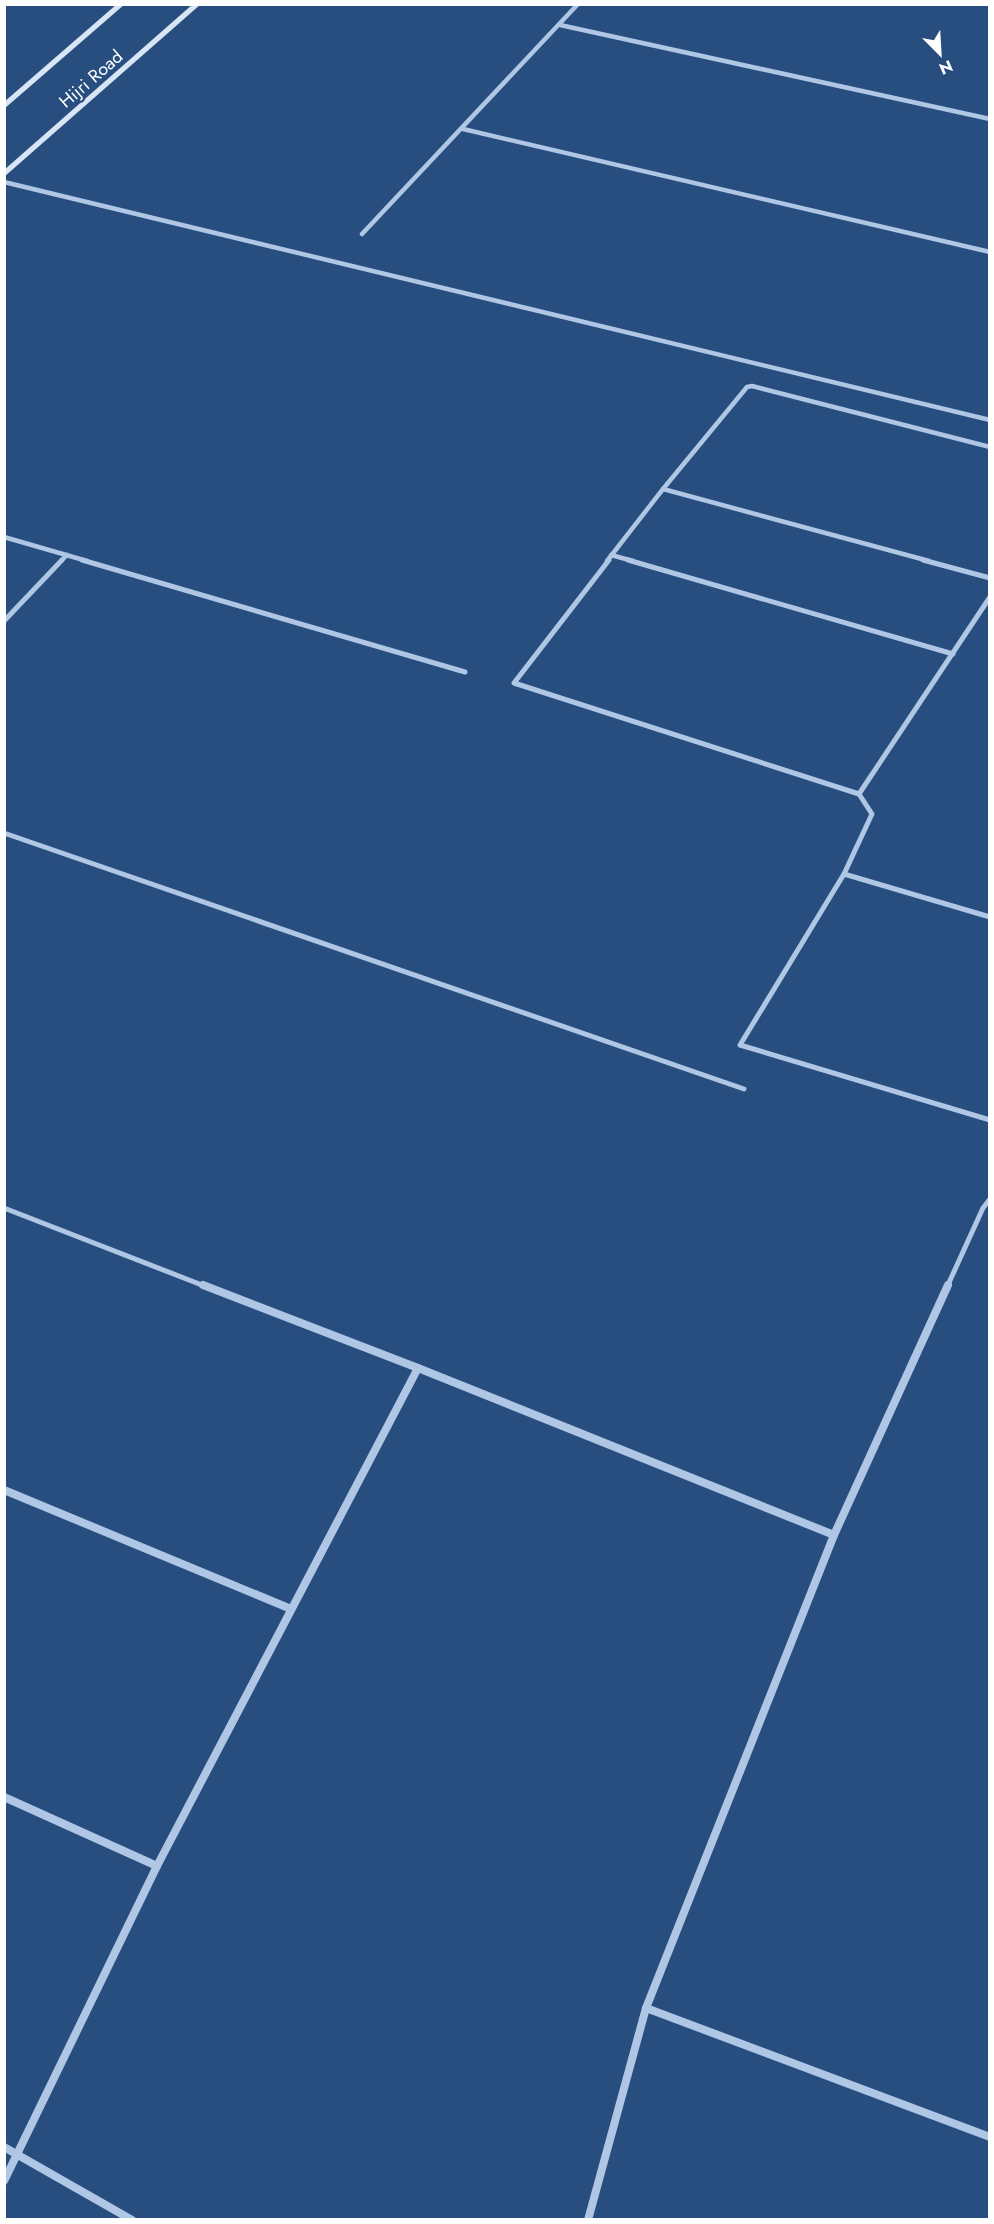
<svg xmlns="http://www.w3.org/2000/svg" width="994" height="2224" font-family="Jost,sans-serif">
<style>
.lines{fill:none;stroke-linecap:round;stroke-linejoin:round}
.minor-far2{stroke:#afc7e5;stroke-width:4.5}
.minor-far1{stroke:#afc7e5;stroke-width:5}
.minor{stroke:#afc7e5;stroke-width:8}
.secondary{fill:#d8e5f5;fill-rule:evenodd}
.labels{text-anchor:middle;dominant-baseline:central;stroke-width:4.5;stroke-linejoin:round;paint-order:stroke}
.far-street-label{font-size:18px;fill:#fff;stroke:#284e80}
</style>
<rect width="100%" height="100%" fill="#284e80"/>
<g class="lines">
<g class="minor-far2">
<path d="M560 25 990 119"/>
<path d="M463 129 990 252"/>
<path d="M4 182 990 420"/>
<path d="M362 234 578 4"/>
<path d="M663 489 929 561"/>
<path d="M4 537 87 561"/>
<path d="M611 555 633 561"/>
<path d="M61 561 67 555"/>
<path d="M607 561 663 489 747 387 752 386 990 447"/>
</g>
<g class="minor-far1">
<path d="M82 560 465 672"/>
<path d="M609 560 514 683 859 794"/>
<path d="M628 560 953 654"/>
<path d="M923 560 990 578"/>
<path d="M990 597 859 794 872 814 844 874 740 1045 990 1120"/>
<path d="M4 621 62 560"/>
<path d="M4 833 744 1089"/>
<path d="M844 874 990 917"/>
<path d="M4 1208 207 1287"/>
<path d="M947 1287 983 1208 990 1199"/>
</g>
<g class="minor">
<path d="M203 1285 418 1368 834 1535"/>
<path d="M4 1490 291 1609"/>
<path d="M4 1797 157 1866"/>
<path d="M646 2008 990 2137"/>
<path d="M4 2147 132 2220"/>
<path d="M4 2181 157 1866 418 1368"/>
<path d="M588 2220 646 2008 834 1535 948 1285"/>
</g>
<g class="secondary">
<path d="M117 4H125L4 109V102Z"/>
<path d="M193 4H201L4 177V170Z"/>
</g>
</g>
<g class="labels">
<g class="far-street-label">
<text transform="translate(91 79) rotate(-41)">Hijri Road</text>
</g>
</g>
<rect width="994" height="2224" fill="none" stroke="#ffffff" stroke-width="12"/>
<g transform="translate(940 54) rotate(156)" stroke="#284e80" stroke-width="4.5" paint-order="stroke">
<path d="M0-4.5L10 22L0 15L-10 22Z" fill="#ffffff"/>
<text y="-9" font-size="16" font-weight="bold" text-anchor="middle" fill="#ffffff">N</text>
</g>
</svg>
